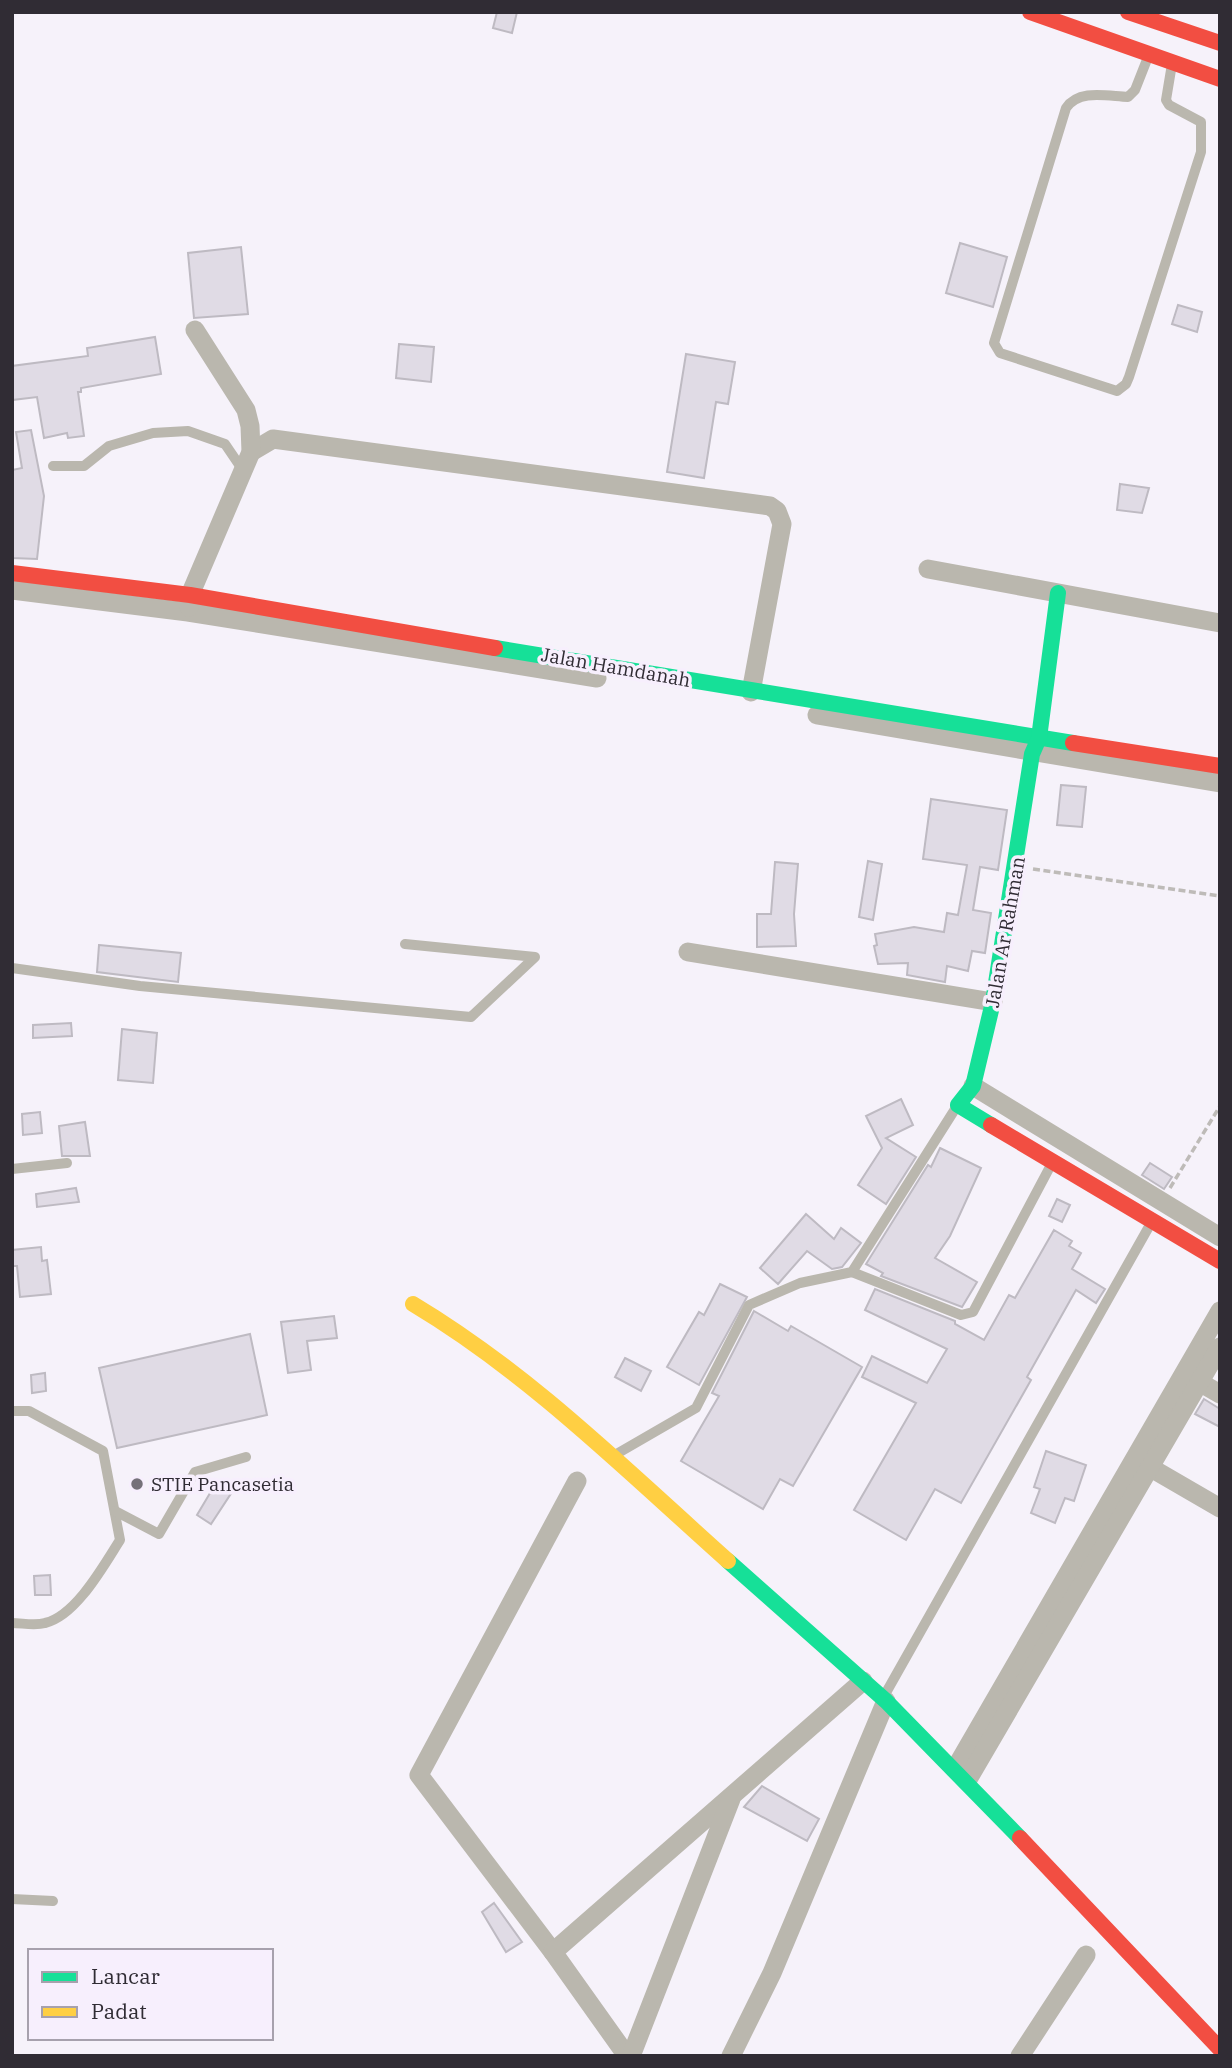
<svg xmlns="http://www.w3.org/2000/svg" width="1232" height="2068" font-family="'IBM Plex Serif',serif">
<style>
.building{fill:#e0dbe5;stroke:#bebac2;stroke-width:2}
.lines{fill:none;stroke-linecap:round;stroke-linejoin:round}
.path{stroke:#bebbb8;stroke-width:3.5;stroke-dasharray:7 3.5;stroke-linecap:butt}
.lane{stroke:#bab7ae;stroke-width:10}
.street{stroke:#bab7ae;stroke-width:19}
.fast{stroke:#16e098;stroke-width:16}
.slow{stroke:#ffcf43;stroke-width:16}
.jam{stroke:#f24e42;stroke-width:16}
.poi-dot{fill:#757179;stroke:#f7effd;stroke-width:2.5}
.labels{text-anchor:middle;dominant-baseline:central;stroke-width:7;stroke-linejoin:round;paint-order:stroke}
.street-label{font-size:19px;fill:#302c34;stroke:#f7effd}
.poi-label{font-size:19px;fill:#302c34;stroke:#f7effd;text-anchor:start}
</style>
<rect width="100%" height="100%" fill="#f6f2fa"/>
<g class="building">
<path d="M497 12H517L512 33 493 28Z"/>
<path d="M960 243 1007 257 993 307 946 293Z"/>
<path d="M241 247 248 314 194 318 188 253Z"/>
<path d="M1178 305 1202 312 1197 332 1172 324Z"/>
<path d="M155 337 161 374 81 388V392H78L84 436 68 438 67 433 44 438 37 397 12 400V366L88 356 87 348Z"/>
<path d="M399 344 434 347 431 382 396 378Z"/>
<path d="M686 354 735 362 728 404 716 402 704 478 667 472Z"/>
<path d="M31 430 44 496 37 559 12 558V470L22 468 16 432Z"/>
<path d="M1120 484 1149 488 1142 513 1117 510Z"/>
<path d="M1061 785 1086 787 1082 827 1057 825Z"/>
<path d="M931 799 1007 810 998 870 980 867 973 910 991 913 985 953 972 951 968 971 947 966 945 982 907 975 908 963 878 964 874 946 877 945 875 934 914 927 944 932 947 913 958 915 967 865 923 859Z"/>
<path d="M868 861 882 864 873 920 859 917Z"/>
<path d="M775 862 798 864 794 914 796 946 757 947V914H771Z"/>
<path d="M99 945 181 953 178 982 97 972Z"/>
<path d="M71 1023 72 1036 33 1038V1025Z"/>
<path d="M122 1029 157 1033 153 1083 118 1080Z"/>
<path d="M901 1099 913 1125 886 1138 916 1157 886 1204 858 1185 882 1148 866 1116Z"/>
<path d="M40 1112 42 1133 23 1135 22 1114Z"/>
<path d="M85 1122 90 1156H62L59 1126Z"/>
<path d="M940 1148 981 1168 950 1236 935 1258 977 1282 962 1307 881 1276 883 1273 866 1264 928 1165 931 1167Z"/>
<path d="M1150 1163 1172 1177 1164 1189 1142 1175Z"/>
<path d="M76 1188 79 1202 37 1207 36 1194Z"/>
<path d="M1057 1199 1070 1205 1062 1222 1049 1216Z"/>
<path d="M806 1214 834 1239 841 1228 861 1243 842 1267 832 1269 807 1251 778 1284 760 1268Z"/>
<path d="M1054 1230 1072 1241 1069 1246 1081 1253 1072 1269 1105 1289 1096 1303 1076 1290 1027 1377 1031 1380 961 1503 935 1489 906 1540 854 1510 916 1403 862 1377 872 1356 927 1383 947 1349 865 1310 875 1289 955 1321V1324L984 1340 1009 1295 1015 1298Z"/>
<path d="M41 1247 42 1261 47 1260 51 1294 20 1297 17 1266H12V1250Z"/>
<path d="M720 1284 747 1297 699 1385 667 1367 699 1312 704 1315Z"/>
<path d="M754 1311 788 1331 791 1326 862 1367 793 1486 780 1479 763 1509 681 1461 719 1396 712 1393Z"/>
<path d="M334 1316 337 1338 307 1341 311 1370 288 1373 281 1322Z"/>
<path d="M250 1334 267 1415 117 1448 99 1368Z"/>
<path d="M625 1358 651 1371 641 1391 615 1377Z"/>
<path d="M45 1373 46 1391 32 1393 31 1375Z"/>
<path d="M1204 1399 1220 1409V1427L1195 1414Z"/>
<path d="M1046 1451 1086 1465 1074 1501 1065 1498 1055 1523 1031 1513 1040 1489 1034 1487Z"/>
<path d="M216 1483 232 1492 211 1524 197 1515Z"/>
<path d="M50 1575 51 1595H35L34 1576Z"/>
<path d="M762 1786 819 1819 807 1841 744 1807Z"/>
<path d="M494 1903 522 1942 506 1952 482 1912Z"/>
</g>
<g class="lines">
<g class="path">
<path d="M1033 869 1220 896"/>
<path d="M1170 1188 1220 1106"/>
</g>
<g class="lane">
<path d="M1148 57 1135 90 1128 97C1106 96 1079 89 1066 108L994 343 1000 353 1117 391 1126 384 1129 377 1201 152V122L1169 105 1166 100 1172 64"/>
<path d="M53 466H84L109 446 153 433 188 431 225 444 242 469"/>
<path d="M12 968 140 986 471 1017 535 957 405 944"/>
<path d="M12 1169 67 1163"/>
<path d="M852 1272 961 1315 973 1312 1052 1163"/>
<path d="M12 1411H29L103 1451 120 1540C104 1565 76 1616 45 1623 35 1626 22 1623 12 1623"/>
<path d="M613 1456 696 1408 749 1305 800 1283 852 1272 957 1106"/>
<path d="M115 1511 159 1534 195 1472 246 1457"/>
<path d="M883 1698 1151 1223"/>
<path d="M12 1899 53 1901"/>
</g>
<g class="street">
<path d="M251 452 273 439 770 506 777 511 782 524 751 692"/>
<path d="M928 569 1220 623"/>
<path d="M12 590 188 612 597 678"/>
<path d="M189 607 190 595 251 452 250 426 246 410 195 330"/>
<path d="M817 715 1220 783"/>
<path d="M688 952 993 1002"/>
<path d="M973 1086 1220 1237"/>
<path d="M1187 1375 1220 1394"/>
<path d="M1139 1461 1220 1508"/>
<path d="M955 1769 1220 1311"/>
<path d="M967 1781 1220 1347"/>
<path d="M553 1952 419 1775 577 1481"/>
<path d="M627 2056 553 1952 863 1681"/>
<path d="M631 2056 731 1799"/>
<path d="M731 2056 772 1973 886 1701"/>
<path d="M1020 2056 1086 1955"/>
</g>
<g class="fast">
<path d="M495 648 1073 743"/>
<path d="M991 1125 958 1105 973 1086 993 1002 1032 754 1039 738 1058 593"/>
<path d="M728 1561 886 1701 1020 1838"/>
</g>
<path class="slow" d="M413 1304C530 1374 627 1471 728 1561"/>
<g class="jam">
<path d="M1030 12 1220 79"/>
<path d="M1128 12 1220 43"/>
<path d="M12 573 190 595 495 648"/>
<path d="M1073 743 1220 766"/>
<path d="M991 1125 1220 1261"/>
<path d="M1020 1838 1220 2049"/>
</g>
</g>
<circle class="poi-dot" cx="137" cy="1484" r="7"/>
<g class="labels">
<g class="street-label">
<text transform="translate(616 667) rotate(10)">Jalan Hamdanah</text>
<text transform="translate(1005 932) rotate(-80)">Jalan Ar Rahman</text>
</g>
<g class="poi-label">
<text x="151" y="1484">STIE Pancasetia</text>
</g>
</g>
<rect width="1232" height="2068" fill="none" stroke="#302c34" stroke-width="28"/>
<rect x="28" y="1949" width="245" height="91" fill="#f7effd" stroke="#a7a1ad" stroke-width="2"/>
<rect x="42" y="1972" width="35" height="10" fill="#16e098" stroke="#a7a1ad" stroke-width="2"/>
<text x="91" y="1984" font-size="21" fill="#302c34">Lancar</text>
<rect x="42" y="2007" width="35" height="10" fill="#ffcf43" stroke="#a7a1ad" stroke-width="2"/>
<text x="91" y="2019" font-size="21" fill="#302c34">Padat</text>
</svg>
